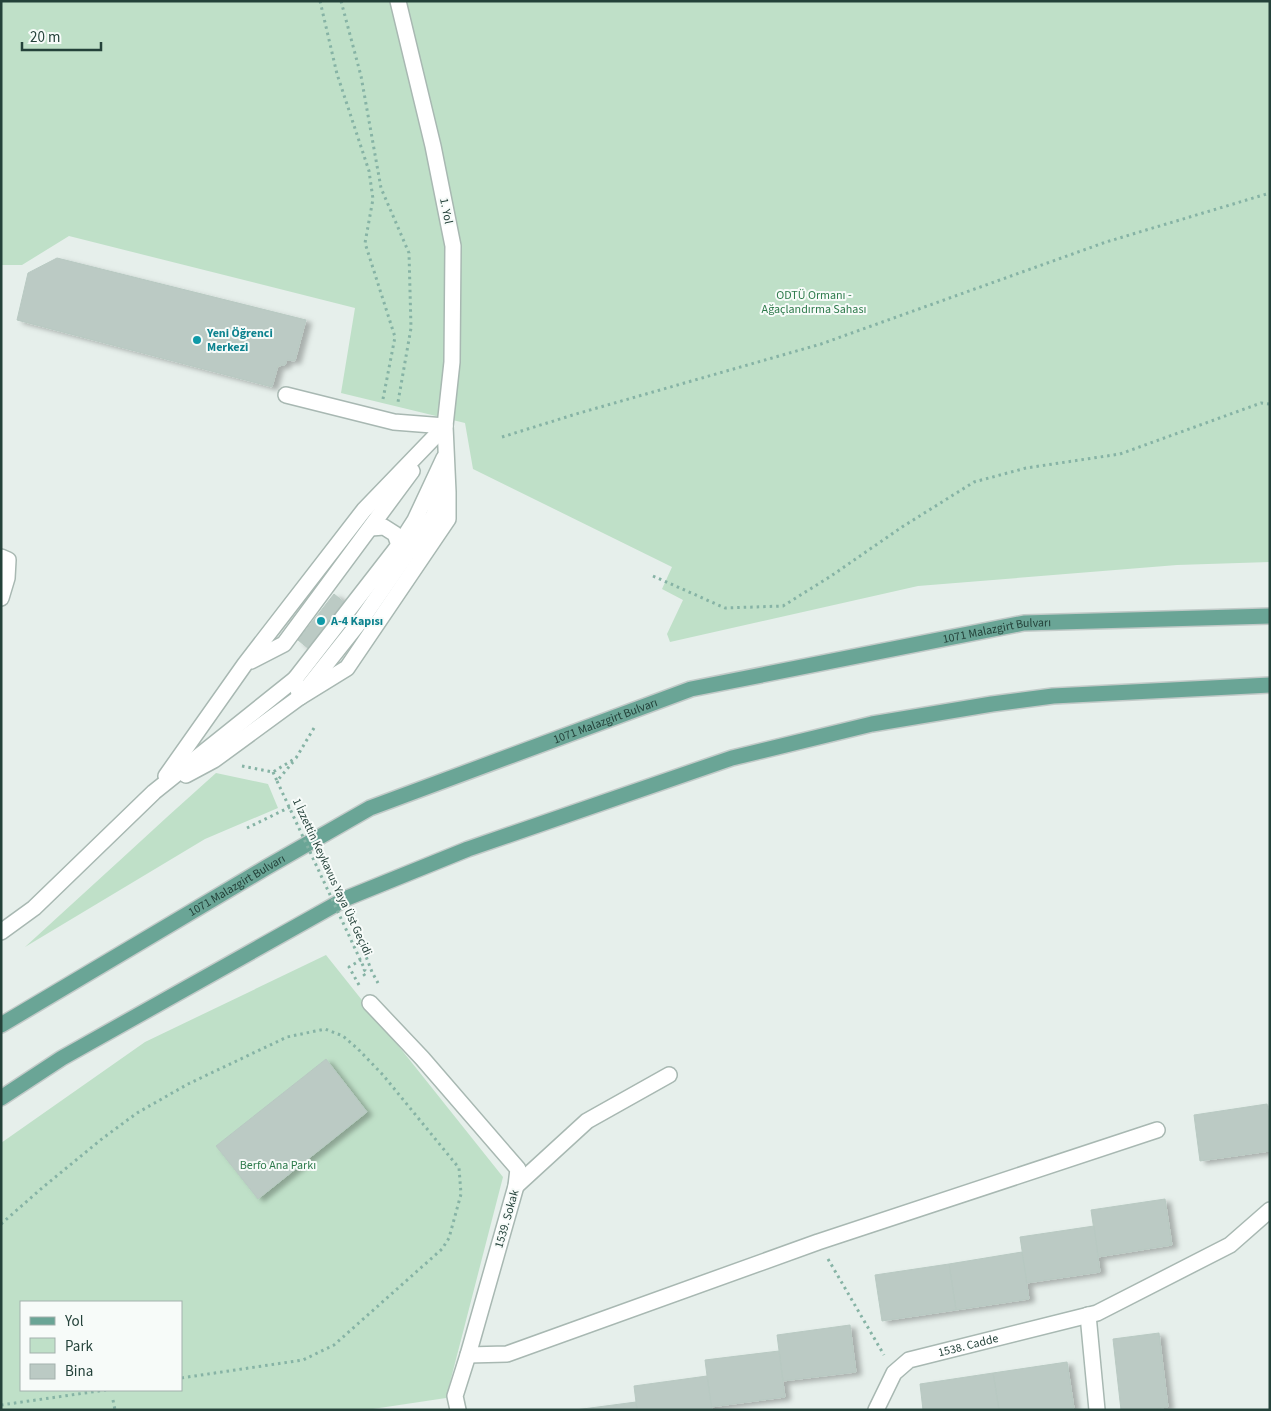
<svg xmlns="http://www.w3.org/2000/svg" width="1271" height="1411" font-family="'Source Sans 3',sans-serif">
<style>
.green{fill:#bfe0c8;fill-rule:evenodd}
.building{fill:#bbcac4;stroke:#b8c9c2;filter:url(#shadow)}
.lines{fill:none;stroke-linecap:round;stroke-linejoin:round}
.minor-casing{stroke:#a8b8b2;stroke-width:18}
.major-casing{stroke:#c2cac8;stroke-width:18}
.path{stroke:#86b3a5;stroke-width:3;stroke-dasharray:2.5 4;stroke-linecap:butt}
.minor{stroke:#fff;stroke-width:15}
.major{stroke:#6aa596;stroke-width:15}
.path-bridge{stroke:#86b3a5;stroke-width:3;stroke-dasharray:2.5 4;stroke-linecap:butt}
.culture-dot{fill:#0f9aa8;stroke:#f7fbf9;stroke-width:2}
.labels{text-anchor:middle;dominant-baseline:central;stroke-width:4;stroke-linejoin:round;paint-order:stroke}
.street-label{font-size:12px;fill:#24423a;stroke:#f7fbf9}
.park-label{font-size:12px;fill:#2d7a4b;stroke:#f7fbf9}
.culture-label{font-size:12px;font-weight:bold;fill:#0d838f;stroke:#f7fbf9;text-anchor:start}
</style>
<defs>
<filter id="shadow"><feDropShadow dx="5.5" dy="3" stdDeviation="2.5" flood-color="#0004"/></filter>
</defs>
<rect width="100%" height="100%" fill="#e6efeb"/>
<g class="green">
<path d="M1 1H1270V562L1177 565 918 586 670 642 667 634 683 600 662 589 672 567 473 469 465 423 341 393 355 308 69 236 22 265H1Z"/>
<path d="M216 773 268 784 278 808 205 839 25 947C89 889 152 830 216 773Z"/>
<path d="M326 955 503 1177 446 1398 366 1410H1V1143L145 1042ZM21 1302H181V1390H21Z"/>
</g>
<g class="building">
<path d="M57 258 306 320 295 361 287 360 285 365 278 366 272 387 17 320 28 273Z"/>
<path d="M334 594 345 603 309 649 298 640Z"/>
<path d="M326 1059 367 1112 258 1199 216 1146Z"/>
<path d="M1267 1104 1270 1120V1151L1200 1161 1194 1115Z"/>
<path d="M1165 1199 1172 1245 1098 1257 1091 1210Z"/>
<path d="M1094 1226 1100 1272 1027 1283 1020 1237Z"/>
<path d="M1022 1252 1029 1299 956 1310 949 1264Z"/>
<path d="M949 1264 956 1310 882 1321 875 1275Z"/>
<path d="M850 1325 856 1372 783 1381 777 1335Z"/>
<path d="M1159 1333 1168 1407 1147 1410H1121L1113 1339Z"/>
<path d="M779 1351 785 1397 711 1407 705 1360Z"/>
<path d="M1067 1362 1074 1408 1064 1410H999L993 1373Z"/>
<path d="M993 1373 999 1410H923L920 1384Z"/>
<path d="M707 1376 712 1410H637L634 1386Z"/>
<path d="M636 1402 637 1410H575Z"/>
</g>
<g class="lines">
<defs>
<g id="minor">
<path d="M286 395 394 422 445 426"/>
<path d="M371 528 384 527 395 534 399 545"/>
<path d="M1 557 8 560 7 578 1 598"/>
<path d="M251 661 284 644 412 471"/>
<path d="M295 679 300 697 347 668 448 519V492L445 426 452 362 453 246 433 146 398 1"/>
<path d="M186 775 214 760 300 697 362 619 434 515 441 480"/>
<path d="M166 776 245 664 364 510 445 426"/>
<path d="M1 932 34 908 154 792 295 679 399 545 415 520 444 458"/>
<path d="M370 1003 422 1058 518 1169 516 1186 468 1355 455 1396 458 1410"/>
<path d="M516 1186 587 1121 669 1075"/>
<path d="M1088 1315 1097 1410"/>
<path d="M468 1355 507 1354 818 1242 1157 1130"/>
<path id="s1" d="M876 1410 894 1373 909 1360 1097 1313 1230 1245 1270 1210"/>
</g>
<g id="major">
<path id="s2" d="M1 1025 267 867 370 808 691 689 1024 623 1270 616"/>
<path d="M1 1098 62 1058 347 898 468 849 732 758 872 724 992 704 1053 696 1270 685"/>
</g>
</defs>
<use href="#minor" class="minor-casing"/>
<use href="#major" class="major-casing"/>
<g class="path">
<path d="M320 1 337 74 369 171 373 199 365 243 395 337 383 399"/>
<path d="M341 1 361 76 381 188 409 253 411 328 398 402"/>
<path d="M502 437 576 414 821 344 1106 242 1270 193"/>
<path d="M653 576 725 608 783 606 831 576 902 527 974 482 1026 468 1120 454 1261 403 1270 404"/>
<path d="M242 766 273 772 296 758 314 728"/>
<path d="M273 772 277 781 293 762"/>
<path d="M247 828 290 807"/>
<path d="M357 933 372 972 378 983"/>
<path d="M359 985 349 967 361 960"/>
<path d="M1 1224 42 1188 103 1138 137 1113 188 1084 287 1037 325 1029 343 1036 358 1049 383 1075 459 1168 461 1194 449 1238 442 1249 334 1345 303 1360 181 1378"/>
<path d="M828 1259 884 1355"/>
<path d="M113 1400 115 1410"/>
<path d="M1 1405 106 1390"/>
</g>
<use href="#minor" class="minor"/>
<use href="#major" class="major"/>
<path class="path-bridge" d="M277 781 365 970 362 972 365 976 367 974"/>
</g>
<g class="culture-dot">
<circle cx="197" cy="340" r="5"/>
<circle cx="321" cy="621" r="5"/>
</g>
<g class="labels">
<g class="street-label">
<text transform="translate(446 211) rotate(79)">1. Yol</text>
<text stroke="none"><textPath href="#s2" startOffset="1082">1071 Malazgirt Bulvarı</textPath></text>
<text stroke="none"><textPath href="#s2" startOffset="679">1071 Malazgirt Bulvarı</textPath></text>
<text transform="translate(332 877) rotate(65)">1 İzzettin Keykavus Yaya Üst Geçidi</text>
<text stroke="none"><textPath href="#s2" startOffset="274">1071 Malazgirt Bulvarı</textPath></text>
<text transform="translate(507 1219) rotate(-74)">1539. Sokak</text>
<text stroke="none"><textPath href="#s1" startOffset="122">1538. Cadde</textPath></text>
</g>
<g class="park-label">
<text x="814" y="295">ODTÜ Ormanı -<tspan x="814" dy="14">Ağaçlandırma Sahası</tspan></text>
<text x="278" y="1165">Berfo Ana Parkı</text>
</g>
<g class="culture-label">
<text x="207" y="333">Yeni Öğrenci<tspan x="207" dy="14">Merkezi</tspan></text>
<text x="331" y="621">A-4 Kapısı</text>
</g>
</g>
<rect width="1271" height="1411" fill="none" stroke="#24423a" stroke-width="5"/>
<rect x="20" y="1301" width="162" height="90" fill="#f7fbf9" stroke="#a3b1ad"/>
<rect x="30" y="1317" width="25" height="8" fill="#6aa596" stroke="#a3b1ad"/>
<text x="65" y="1326" font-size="15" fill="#24423a">Yol</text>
<rect x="30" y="1338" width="25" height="15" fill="#bfe0c8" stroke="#a3b1ad"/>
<text x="65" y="1351" font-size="15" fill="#24423a">Park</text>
<rect x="30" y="1364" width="25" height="15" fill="#bbcac4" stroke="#a3b1ad"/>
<text x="65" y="1376" font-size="15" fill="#24423a">Bina</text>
<path d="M22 42v8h79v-8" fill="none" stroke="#24423a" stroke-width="2.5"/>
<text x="30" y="42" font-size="15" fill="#24423a" stroke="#f7fbf9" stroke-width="4" paint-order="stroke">20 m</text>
</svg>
